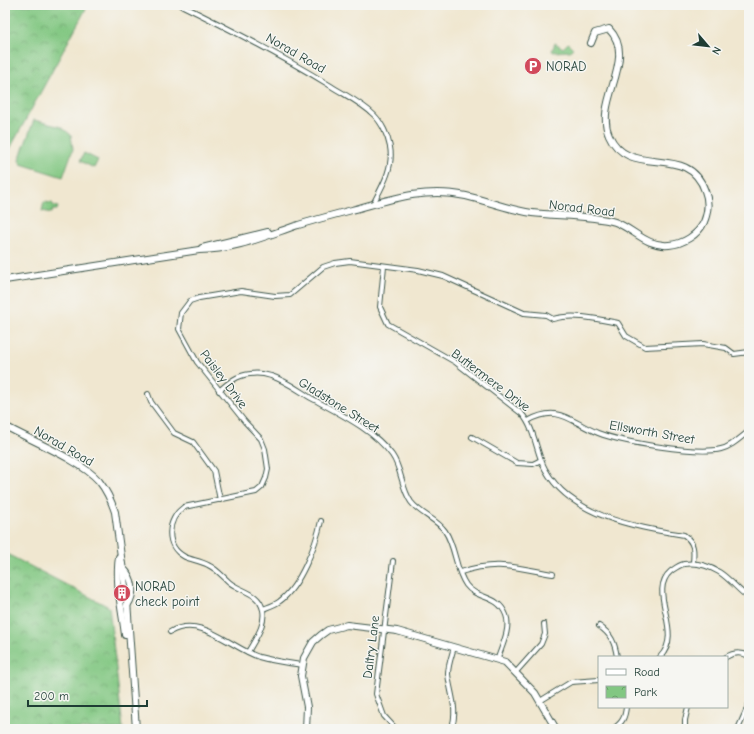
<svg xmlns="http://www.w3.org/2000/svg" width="754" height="734" font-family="'Comic Neue',sans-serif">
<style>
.green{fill:#82c782;stroke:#50825b}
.park{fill:url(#park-crowns);stroke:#50825b}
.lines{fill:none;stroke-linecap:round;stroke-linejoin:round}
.street-casing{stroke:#3e564b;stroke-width:6}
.secondary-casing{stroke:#3e564b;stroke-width:8}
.street{stroke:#fff;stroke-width:4}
.secondary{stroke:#fff;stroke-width:6}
.labels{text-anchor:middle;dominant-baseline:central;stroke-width:3;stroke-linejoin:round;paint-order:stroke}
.street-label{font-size:13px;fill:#1f3d34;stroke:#f6f6f2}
.poi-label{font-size:13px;fill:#1f3d34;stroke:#f6f6f2;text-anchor:start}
</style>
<defs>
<pattern id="park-crowns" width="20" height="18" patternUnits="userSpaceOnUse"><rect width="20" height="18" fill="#82c782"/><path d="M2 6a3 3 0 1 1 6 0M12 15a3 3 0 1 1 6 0" fill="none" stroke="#6aa36b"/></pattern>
</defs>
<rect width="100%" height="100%" fill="#f6f6f2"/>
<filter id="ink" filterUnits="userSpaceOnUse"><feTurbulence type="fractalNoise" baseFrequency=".025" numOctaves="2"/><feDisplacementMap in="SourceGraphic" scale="8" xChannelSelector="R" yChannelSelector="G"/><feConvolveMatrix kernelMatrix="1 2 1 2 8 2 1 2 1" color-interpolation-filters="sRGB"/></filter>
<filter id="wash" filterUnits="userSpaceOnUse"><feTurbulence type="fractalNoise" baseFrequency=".012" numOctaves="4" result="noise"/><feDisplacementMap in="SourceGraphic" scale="16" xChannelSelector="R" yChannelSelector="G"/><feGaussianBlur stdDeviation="0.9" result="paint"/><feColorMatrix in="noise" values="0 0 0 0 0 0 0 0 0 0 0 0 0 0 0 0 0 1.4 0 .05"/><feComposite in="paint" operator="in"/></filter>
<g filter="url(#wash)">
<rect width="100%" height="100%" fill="#f0e7d0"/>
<g class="green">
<path d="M555 43 563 48 568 43 573 48 570 51 554 52 552 51Z"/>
<path d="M34 120 61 127 71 135 73 149 63 177 21 164 19 160Z"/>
<path d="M84 153 98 160 94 168 80 161Z"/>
</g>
<g class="park">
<path d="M5 5H88L5 158Z"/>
<path d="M44 202 52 203 54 206 58 207 57 210H53L52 213 42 211Z"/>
<path d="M5 553 109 607 123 729H5Z"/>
</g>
</g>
<g filter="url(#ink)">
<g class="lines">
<defs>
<g id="street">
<path d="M181 5C232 30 282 56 331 86 345 95 362 103 374 115 382 123 388 136 390 147 394 167 382 187 373 204"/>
<path d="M384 266 380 307 388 324 455 362 522 414C535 429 536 452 545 469 571 517 636 527 684 535 695 543 694 551 693 563"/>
<path d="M219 391C228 383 237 375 250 374 256 373 265 374 271 376 285 380 298 390 311 398 338 413 373 429 392 455 402 469 401 488 411 502 420 514 437 519 445 531 456 547 455 570 466 585 477 600 498 594 506 615 511 628 502 646 498 658"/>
<path d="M148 394 151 402 174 433 193 442 214 471 220 500"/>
<path d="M528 421C559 404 569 421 598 433 621 442 697 455 721 449 731 447 740 438 749 431"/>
<path d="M472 437 517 463 533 464 541 460"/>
<path d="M393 561 376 694 384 716 396 729"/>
<path d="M461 572C497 560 517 568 553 574"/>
<path d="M263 609C268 607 275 605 280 601 300 586 316 545 321 521"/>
<path d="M599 626C611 634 615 643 617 657"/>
<path d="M170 632C201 614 231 648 259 657 273 661 288 663 302 665"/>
<path d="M248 652C255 639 266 625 263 610 259 592 241 592 229 582 222 576 217 569 208 565 201 561 192 560 185 557 164 546 167 519 184 507L256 492 262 487 266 478 268 469 265 449 261 439 245 422 197 362 179 329 181 313 190 301 199 298 241 291 275 296 290 295 323 267 335 263 350 261 418 270 443 276 524 313 546 315 553 319C573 313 598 319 618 323L626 336 645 347 703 344 726 348 734 354 749 352"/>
<path d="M660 657C685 632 646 592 671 571 674 569 679 565 684 564 696 562 709 566 719 572 730 579 738 590 749 598"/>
<path d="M726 657C734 652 741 652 749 656"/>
<path d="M516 672 541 644 545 634 544 624"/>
<path d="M540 701 571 682 599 680"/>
<path d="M451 729C459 711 450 693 448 674 448 665 452 655 454 647"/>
<path d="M613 729C622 723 625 718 626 707"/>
<path d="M685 729V720L688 707"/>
<path d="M738 729 749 704"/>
</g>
<g id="secondary">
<path d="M202 248 268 232"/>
<path d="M5 280 199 250C233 250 263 237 295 226 314 220 333 215 352 210 391 199 426 187 466 196 488 201 509 210 532 213 556 216 593 215 615 222 634 229 646 247 669 245 683 244 698 235 704 222 708 212 709 201 705 191 688 141 629 181 609 135 594 101 638 59 609 29L595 33 591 43"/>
<path d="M5 426C30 440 82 461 99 481 107 491 111 500 115 512L127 601 136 729"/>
<path d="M119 557C115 583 122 609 125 635"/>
<path d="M123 568C133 578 136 593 127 606"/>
<path d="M306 729 307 707 301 676 304 658 313 642 321 635 328 630 347 625 397 631 505 662 535 693 556 729"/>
</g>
</defs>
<use href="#street" class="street-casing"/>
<use href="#secondary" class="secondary-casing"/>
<use href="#street" class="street"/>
<use href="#secondary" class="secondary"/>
</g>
</g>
<defs>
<symbol id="parking-disc" viewBox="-11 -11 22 22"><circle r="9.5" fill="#d1495b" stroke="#f6f6f2"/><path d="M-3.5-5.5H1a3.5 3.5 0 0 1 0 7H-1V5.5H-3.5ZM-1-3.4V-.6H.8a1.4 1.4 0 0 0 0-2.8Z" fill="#fff"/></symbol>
<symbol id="building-disc" viewBox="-11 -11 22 22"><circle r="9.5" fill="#d1495b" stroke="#f6f6f2"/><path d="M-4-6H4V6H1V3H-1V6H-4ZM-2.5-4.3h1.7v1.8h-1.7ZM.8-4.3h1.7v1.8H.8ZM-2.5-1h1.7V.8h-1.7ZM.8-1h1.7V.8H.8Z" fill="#fff"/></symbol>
</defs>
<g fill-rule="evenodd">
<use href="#parking-disc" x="523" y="56" width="20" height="20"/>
<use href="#building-disc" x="112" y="583" width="20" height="20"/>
</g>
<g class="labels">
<g class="street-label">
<text transform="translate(296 53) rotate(30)">Norad Road</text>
<text transform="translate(582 208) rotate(7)">Norad Road</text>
<text transform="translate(224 379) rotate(53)">Paisley Drive</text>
<text transform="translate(491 380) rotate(37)">Buttermere Drive</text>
<text transform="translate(339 405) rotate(32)">Gladstone Street</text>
<text transform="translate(652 432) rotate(10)">Ellsworth Street</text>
<text transform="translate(64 446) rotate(30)">Norad Road</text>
<text transform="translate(371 647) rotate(-83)">Daltry Lane</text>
</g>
<g class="poi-label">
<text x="546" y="66">NORAD</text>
<text x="135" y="586">NORAD<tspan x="135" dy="15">check point</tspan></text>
</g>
</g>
<rect width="754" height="734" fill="none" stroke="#f6f6f2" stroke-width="20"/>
<rect x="598" y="656" width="130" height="52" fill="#f6f6f2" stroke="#a0aca6"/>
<rect x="606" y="669" width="20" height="6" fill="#ffffff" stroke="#a0aca6"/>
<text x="634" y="676" font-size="12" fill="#1f3d34">Road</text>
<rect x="606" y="686" width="20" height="12" fill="url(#park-crowns)" stroke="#a0aca6"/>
<text x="634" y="696" font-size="12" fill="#1f3d34">Park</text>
<g transform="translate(708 46) rotate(118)" stroke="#f6f6f2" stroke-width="3" paint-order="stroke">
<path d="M0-3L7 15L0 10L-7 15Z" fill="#1f3d34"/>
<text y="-6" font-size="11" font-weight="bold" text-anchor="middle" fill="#1f3d34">N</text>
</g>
<path d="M28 700v6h119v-6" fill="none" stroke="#1f3d34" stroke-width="2"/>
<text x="34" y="700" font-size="12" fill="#1f3d34" stroke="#f6f6f2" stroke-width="3" paint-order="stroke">200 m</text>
</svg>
